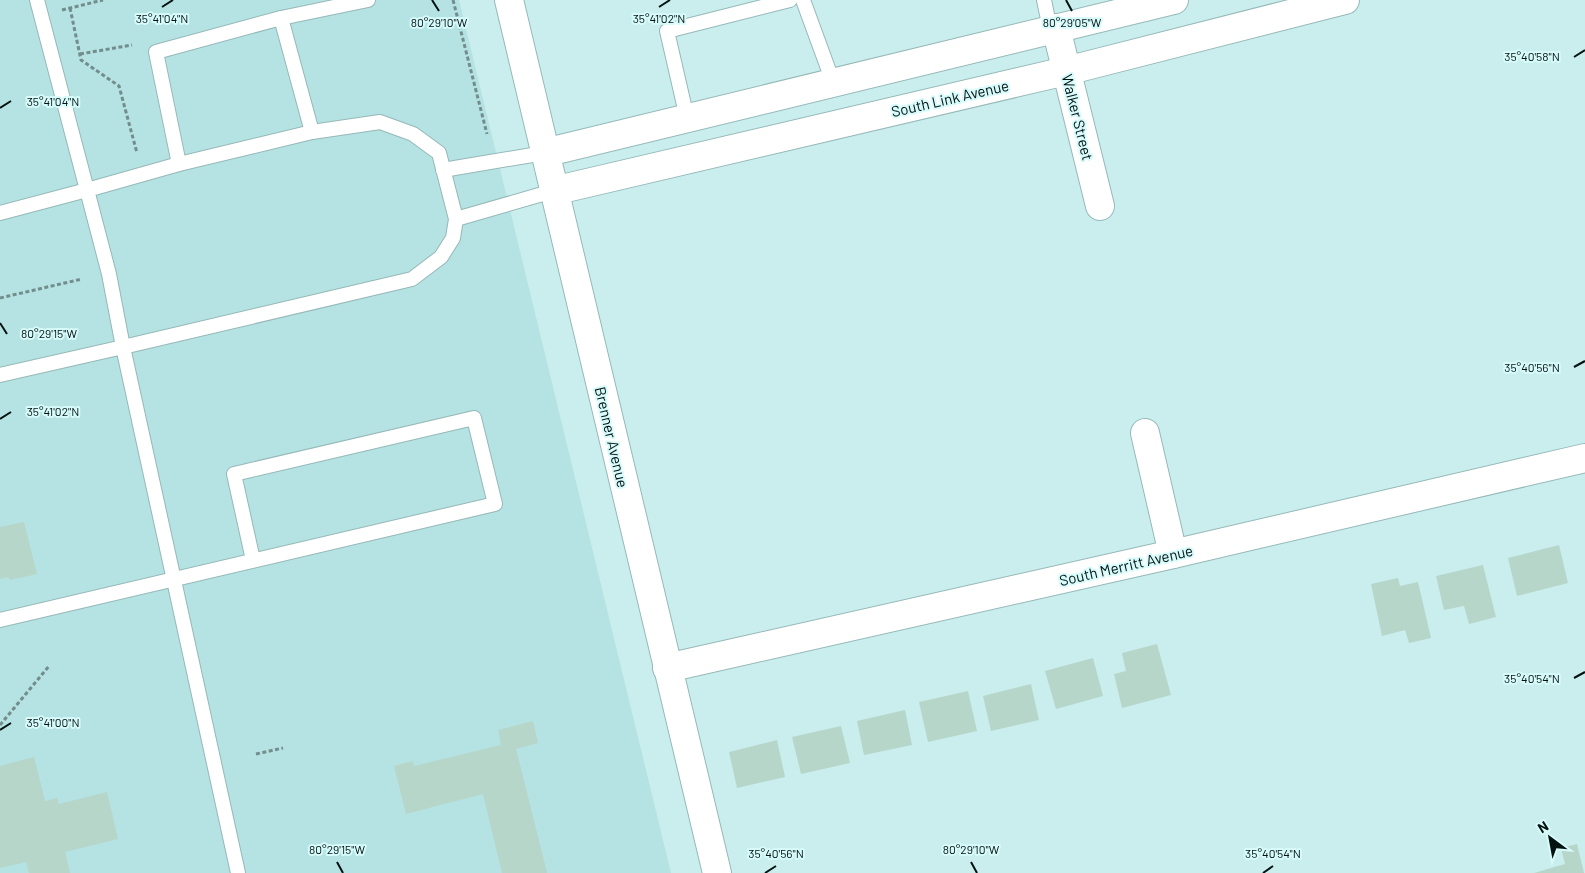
<svg xmlns="http://www.w3.org/2000/svg" width="1585" height="873" font-family="Barlow,sans-serif">
<style>
.built{fill:#b5e2e2}
.building{fill:#b6d6ca}
.lines{fill:none;stroke-linecap:round;stroke-linejoin:round}
.lane-casing{stroke:#96b8b8;stroke-width:16}
.street-casing{stroke:#96b8b8;stroke-width:30}
.secondary-casing{stroke:#96b8b8;stroke-width:30}
.path{stroke:#738d8d;stroke-width:3;stroke-dasharray:4 2.5;stroke-linecap:butt}
.lane{stroke:#fff;stroke-width:14}
.street{stroke:#fff;stroke-width:28}
.secondary{stroke:#fff;stroke-width:28}
.ticks{fill:none;stroke:#051212;stroke-width:2}
.labels{text-anchor:middle;dominant-baseline:central;stroke-width:4;stroke-linejoin:round;paint-order:stroke}
.street-label{font-size:15px;fill:#051212;stroke:#d7fbfb}
.ticks-label{font-size:12px;text-anchor:middle;fill:#051212;stroke:#d7fbfb;stroke-width:4;stroke-linejoin:round;paint-order:stroke}
</style>
<rect width="100%" height="100%" fill="#caeeee"/>
<path class="built" d="M0 0H459L671 873H0Z"/>
<g class="building">
<path d="M24 522 37 574 10 580 8 577 0 579V527Z"/>
<path d="M1559 545 1568 583 1517 596 1508 558Z"/>
<path d="M1483 565 1496 617 1469 624 1464 606 1444 610 1436 576Z"/>
<path d="M1398 578 1400 586 1418 582 1431 638 1409 643 1405 630 1382 636 1371 584Z"/>
<path d="M1157 644 1171 695 1122 708 1114 674 1126 671 1122 653Z"/>
<path d="M1093 658 1103 696 1056 709 1045 671Z"/>
<path d="M1031 684 1039 720 991 731 983 696Z"/>
<path d="M968 691 977 731 928 742 919 702Z"/>
<path d="M905 710 912 745 864 755 857 721Z"/>
<path d="M533 721 538 743 516 749 547 873H502L483 794 406 814 394 766 413 761 414 766 501 745 498 730Z"/>
<path d="M841 726 850 763 801 774 792 737Z"/>
<path d="M777 740 785 777 737 788 729 752Z"/>
<path d="M34 757 45 801 57 798 59 804 107 792 118 839 65 852 70 873H29L26 862 0 868V766Z"/>
<path d="M1577 844 1584 873H1534L1565 864 1561 848Z"/>
</g>
<g class="lines">
<defs>
<g id="lane">
<path d="M803 0 833 82"/>
<path d="M1044 0 1050 29"/>
<path d="M281 18 368 0"/>
<path d="M687 118 667 31 790 0"/>
<path d="M380 122 413 134 439 153 456 219 453 238 441 257 412 279 123 347 109 274 87 190 179 164 312 132Z"/>
<path d="M179 164 156 52 281 18 312 132"/>
<path d="M443 170 544 153"/>
<path d="M0 213 87 190 37 0"/>
<path d="M456 219 553 191"/>
<path d="M0 375 123 347 238 873"/>
<path d="M0 620 495 504 474 418 234 474 253 560"/>
</g>
<g id="street">
<path d="M1056 28 1100 206"/>
<path d="M544 153 1174 0"/>
<path d="M553 191 1066 71 1345 0"/>
<path d="M1145 433 1173 554"/>
<path d="M667 668 1173 554 1585 458"/>
</g>
<path id="secondary" d="M509 0 717 873"/>
</defs>
<use href="#lane" class="lane-casing"/>
<use href="#street" class="street-casing"/>
<use href="#secondary" class="secondary-casing"/>
<g class="path">
<path d="M453 0 487 134"/>
<path d="M70 8 81 60 119 86 137 153"/>
<path d="M62 10 103 0"/>
<path d="M80 54 132 45"/>
<path d="M0 298 82 279"/>
<path d="M0 725 49 666"/>
<path d="M256 754 283 748"/>
</g>
<use href="#lane" class="lane"/>
<use href="#street" class="street"/>
<use href="#secondary" class="secondary"/>
</g>
<path class="ticks" d="M432 0 439 11M1066 0 1072 11M162 7 173 0M659 7 670 0M1574 57 1585 50M0 108 11 101M0 323 7 334M1574 367 1585 361M0 419 11 412M1574 678 1585 672M0 730 11 723M337 862 343 873M971 862 977 873M765 873 776 866M1263 873 1273 866"/>
<g class="labels">
<g class="street-label">
<text transform="translate(950 98) rotate(-13)">South Link Avenue</text>
<text transform="translate(1078 117) rotate(76)">Walker Street</text>
<text transform="translate(612 437) rotate(77)">Brenner Avenue</text>
<text transform="translate(1126 565) rotate(-13)">South Merritt Avenue</text>
</g>
</g>
<g class="ticks-label">
<text x="162" y="23">35°41'04"N</text>
<text x="659" y="23">35°41'02"N</text>
<text x="439" y="27">80°29'10"W</text>
<text x="1072" y="27">80°29'05"W</text>
<text x="1532" y="61">35°40'58"N</text>
<text x="53" y="106">35°41'04"N</text>
<text x="49" y="338">80°29'15"W</text>
<text x="1532" y="372">35°40'56"N</text>
<text x="53" y="416">35°41'02"N</text>
<text x="1532" y="683">35°40'54"N</text>
<text x="53" y="727">35°41'00"N</text>
<text x="337" y="854">80°29'15"W</text>
<text x="971" y="854">80°29'10"W</text>
<text x="776" y="858">35°40'56"N</text>
<text x="1273" y="858">35°40'54"N</text>
</g>
<g transform="translate(1550 838) rotate(328)" stroke="#d7fbfb" stroke-width="4" paint-order="stroke">
<path d="M0-4L9 19L0 12L-9 19Z" fill="#051212"/>
<text y="-8" font-size="14" font-weight="bold" text-anchor="middle" fill="#051212">N</text>
</g>
</svg>
